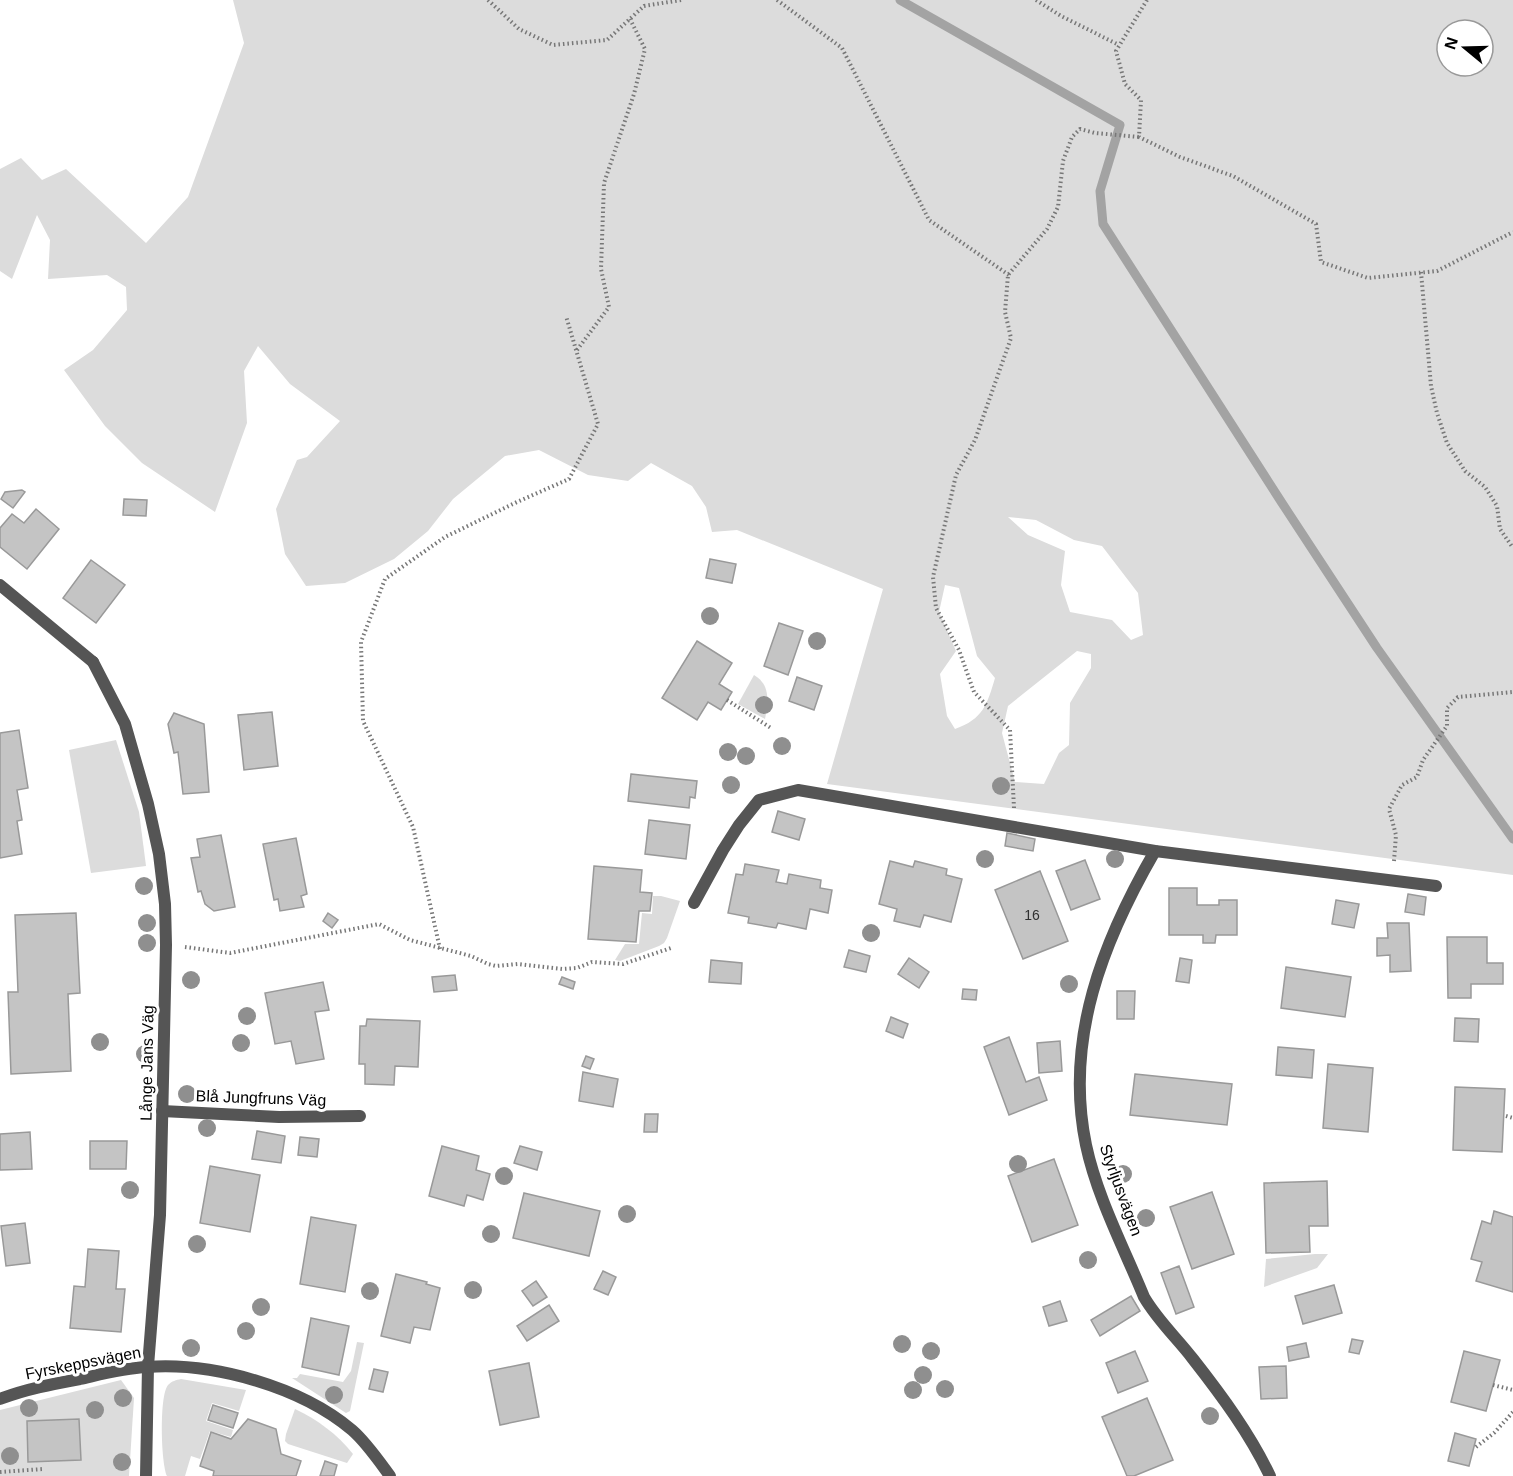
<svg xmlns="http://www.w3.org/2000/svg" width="1513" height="1476" font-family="Helvetica,sans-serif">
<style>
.green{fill:#dcdcdc;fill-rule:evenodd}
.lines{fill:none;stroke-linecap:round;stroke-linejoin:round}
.stream{stroke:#a3a3a3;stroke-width:9}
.building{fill:#c4c4c4;stroke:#999;stroke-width:1.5}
.path{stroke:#777;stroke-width:4;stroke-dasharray:1.5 3;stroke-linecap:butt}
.lane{stroke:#555;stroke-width:12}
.street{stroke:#555;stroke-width:12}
.tree{fill:#8f8f8f}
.labels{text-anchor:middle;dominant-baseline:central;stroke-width:6;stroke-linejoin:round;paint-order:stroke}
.number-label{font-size:14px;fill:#313131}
.street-label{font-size:16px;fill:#000;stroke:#fff}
</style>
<rect width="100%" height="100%" fill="#fff"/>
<g class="green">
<path d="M233 0H1513V875L827 784 883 589 737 530 712 532 706 507 692 486 651 463 628 481 588 475 539 450 505 456 453 499 428 531 394 559 345 583 306 586 285 554 276 509 297 460 307 457 340 421 290 384 258 346 244 371 247 423 215 512 142 463 105 426 64 370 93 350 127 310 126 287 107 275 48 279 50 240 37 215 12 279 0 271V169L21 158 42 180 66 169 146 243 188 197 244 43ZM1447 30H1483V66H1447ZM1008 517 1036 520 1074 540 1102 546 1138 593 1143 635 1131 640 1112 620 1070 612 1061 585 1065 551 1028 535ZM945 585 959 588 977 656 995 678C987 705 983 719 955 729L947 716 940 674 956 651 939 612ZM1077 651 1091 654V668L1070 703 1069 745 1059 753 1044 784 1015 782 1002 733 1008 706Z"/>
<path d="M754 675C771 685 768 702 765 719L738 704Z"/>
<path d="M116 740 139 812 146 866 91 873 69 750Z"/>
<path d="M653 896H661L680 901 667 938 664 943 659 946 620 961 615 960 625 944H639L642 913 652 914Z"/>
<path d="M1315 1254H1328L1317 1268 1264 1287 1266 1259Z"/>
<path d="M357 1342 364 1343 350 1411 346 1413 292 1378H297L300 1374 343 1382 351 1371Z"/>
<path d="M181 1379 246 1390 239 1411 212 1403 206 1421 233 1430 231 1437 210 1431 200 1459 191 1456 185 1476H167C161 1463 159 1396 168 1385 172 1381 176 1380 181 1379Z"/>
<path d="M121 1380 134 1398 129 1476H0V1410Z"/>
<path d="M295 1409C318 1420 337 1434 353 1454L347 1463 288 1444 285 1441 286 1434Z"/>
</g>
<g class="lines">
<path class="stream" d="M900 0 1120 125 1100 191 1103 224 1282 503 1377 648 1513 839"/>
</g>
<g class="building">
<path d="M22 490 25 492 13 508 1 499 5 492Z"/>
<path d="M124 499 147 500 146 516 123 515Z"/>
<path d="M36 509 59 529 27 569 0 547V528L12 514 24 523Z"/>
<path d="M710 559 736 564 732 583 706 578Z"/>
<path d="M91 560 125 585 96 623 63 598Z"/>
<path d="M779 623 803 631 788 675 764 666Z"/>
<path d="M697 641 732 663 719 684 732 692 721 710 708 702 697 720 662 698Z"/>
<path d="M797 677 822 686 814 710 789 701Z"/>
<path d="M272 712 278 766 244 770 238 715Z"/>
<path d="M174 713 204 724 209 792 183 794 178 752 174 753 168 724Z"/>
<path d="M19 730 28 788 17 790 22 820 17 821 22 854 0 858V733Z"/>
<path d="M631 774 697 781 695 798 690 797 689 808 628 801Z"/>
<path d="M778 811 805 819 799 840 772 832Z"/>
<path d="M649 820 690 825 686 859 645 854Z"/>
<path d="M1007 833 1035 839 1033 851 1005 846Z"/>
<path d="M221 835 235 907 214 911 205 904 201 891 198 892 191 858 200 857 197 839Z"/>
<path d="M296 838 307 894 301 896 304 907 280 911 278 899 274 900 263 844Z"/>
<path d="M1085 860 1100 899 1071 910 1056 871Z"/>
<path d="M890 861 913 867 915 861 947 869 946 875 962 879 951 922 924 915 920 927 894 921 897 909 879 904Z"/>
<path d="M745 864 779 870 776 882 787 884 789 874 821 880 820 888 832 890 828 913 810 909 806 929 778 923 776 928 748 923 749 917 728 913 736 874 743 875Z"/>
<path d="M594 866 642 870 640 892 652 893 650 911H639L636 942 588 939Z"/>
<path d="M1040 871 1068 941 1023 959 995 890Z"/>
<path d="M1169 888H1197V905H1219V900H1237V935H1216L1215 943H1203V935H1169Z"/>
<path d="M1408 894 1426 897 1424 915 1405 912Z"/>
<path d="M1336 900 1359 904 1354 928 1332 924Z"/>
<path d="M76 913 80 993 68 994 71 1071 11 1074 8 992H18L15 915Z"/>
<path d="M328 913 338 920 332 928 323 921Z"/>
<path d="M1387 923H1409L1411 971 1390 972V955L1377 956V938H1388Z"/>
<path d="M1447 937H1487V963H1503V984H1471V998H1448Z"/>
<path d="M849 950 870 956 866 972 844 967Z"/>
<path d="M909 958 929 972 919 988 898 974Z"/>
<path d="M1180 958 1192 960 1189 983 1176 981Z"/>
<path d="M711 960 742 963 741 984 709 982Z"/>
<path d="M1286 967 1351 977 1345 1017 1281 1008Z"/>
<path d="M455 975 457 990 434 992 432 977Z"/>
<path d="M562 977 575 982 573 989 559 984Z"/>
<path d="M323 982 329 1010 315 1012 324 1059 296 1064 291 1041 275 1044 265 993Z"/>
<path d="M963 989 977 990 976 1000 962 999Z"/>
<path d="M1117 991H1135L1134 1019H1117Z"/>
<path d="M891 1017 908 1024 903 1038 886 1031Z"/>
<path d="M1455 1018 1479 1019 1478 1042 1454 1041Z"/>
<path d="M367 1019 420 1021 418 1067 395 1066 394 1085 365 1084V1064H359L360 1026H366Z"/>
<path d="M1009 1037 1026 1082 1039 1077 1047 1100 1009 1115 984 1047Z"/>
<path d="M1060 1041 1062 1071 1039 1073 1037 1043Z"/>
<path d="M1278 1047 1314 1050 1312 1078 1276 1075Z"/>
<path d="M586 1056 594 1059 590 1069 582 1066Z"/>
<path d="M1328 1064 1373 1068 1368 1132 1323 1128Z"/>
<path d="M583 1072 618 1079 613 1107 579 1101Z"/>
<path d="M1135 1074 1232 1084 1227 1125 1130 1115Z"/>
<path d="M1455 1087 1505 1089 1502 1152 1453 1150Z"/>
<path d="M645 1114H658L657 1132H644Z"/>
<path d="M257 1131 285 1136 281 1163 252 1159Z"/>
<path d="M30 1132 32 1169 0 1170V1134Z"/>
<path d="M300 1137 319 1139 317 1157 298 1155Z"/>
<path d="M90 1141H127L126 1169H90Z"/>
<path d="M442 1146 479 1156 476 1170 490 1174 483 1200 467 1195 464 1206 429 1196Z"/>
<path d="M520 1146 542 1152 537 1170 514 1163Z"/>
<path d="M1054 1159 1078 1225 1032 1242 1008 1176Z"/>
<path d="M210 1166 260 1175 250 1232 200 1223Z"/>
<path d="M1327 1181 1328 1226H1309L1310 1252 1266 1253 1264 1183Z"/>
<path d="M1212 1192 1234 1254 1192 1269 1170 1207Z"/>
<path d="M524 1193 600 1211 589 1256 513 1238Z"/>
<path d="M1494 1211 1513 1217V1292L1476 1281 1482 1262 1471 1259 1482 1221 1491 1224Z"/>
<path d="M311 1217 356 1225 345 1292 300 1284Z"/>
<path d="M25 1223 30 1263 6 1266 1 1226Z"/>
<path d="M88 1249 119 1251 116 1289H125L121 1332 70 1328 74 1286 85 1287Z"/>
<path d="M1179 1266 1194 1307 1176 1314 1161 1273Z"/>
<path d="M603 1271 616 1277 608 1295 594 1289Z"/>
<path d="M396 1274 427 1282 426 1284 440 1288 430 1330 414 1327 410 1343 381 1336Z"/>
<path d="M536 1281 547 1297 533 1306 522 1291Z"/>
<path d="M1334 1285 1342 1313 1303 1324 1295 1296Z"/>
<path d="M1131 1296 1140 1311 1100 1336 1091 1320Z"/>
<path d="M1060 1301 1067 1321 1049 1326 1043 1307Z"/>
<path d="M549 1305 559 1321 527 1341 517 1326Z"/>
<path d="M311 1318 349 1326 339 1375 302 1367Z"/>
<path d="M1352 1339 1363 1341 1359 1354 1349 1352Z"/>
<path d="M1306 1343 1309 1357 1289 1361 1287 1347Z"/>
<path d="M1135 1351 1148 1381 1118 1393 1106 1363Z"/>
<path d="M1464 1351 1500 1360 1486 1411 1451 1402Z"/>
<path d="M529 1363 539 1417 500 1425 489 1371Z"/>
<path d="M1286 1366 1287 1398 1261 1399 1259 1367Z"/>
<path d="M374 1369 388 1372 383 1392 369 1389Z"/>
<path d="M1147 1398 1173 1460 1134 1476H1127L1102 1417Z"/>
<path d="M213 1405 238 1413 233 1428 208 1420Z"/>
<path d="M79 1419 81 1460 28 1462 27 1421Z"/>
<path d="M248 1419 276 1429 281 1454 301 1461 296 1476H213L214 1471 200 1466 211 1432 231 1439Z"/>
<path d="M1455 1433 1476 1439 1469 1466 1448 1461Z"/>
<path d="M325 1461 337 1465 334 1476H320Z"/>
</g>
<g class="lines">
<g class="path">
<path d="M488 0 519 29 553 45 607 40 644 6 681 0"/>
<path d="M777 0 842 48 929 220 1009 275"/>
<path d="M1036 0 1061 16 1119 45"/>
<path d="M1147 0 1116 51 1125 84 1141 100 1139 137 1180 157 1233 176 1316 224 1321 262 1368 278 1437 271 1513 232"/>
<path d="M1421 272 1431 386 1437 413 1447 443 1465 471 1485 487 1497 506 1500 529 1513 548"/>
<path d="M577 350 609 307 601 269 604 183 634 94 645 49 630 19"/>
<path d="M727 700 771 728"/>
<path d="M1014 808 1010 730 974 692 959 650 936 608 933 577 956 475 975 440 1011 338 1005 312 1008 275 1047 229 1058 207 1063 161 1072 137 1080 129 1095 133 1139 137"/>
<path d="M1394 861 1396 835 1389 809 1402 785 1417 777 1423 760 1447 726V708L1458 697 1513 692"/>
<path d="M185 947 230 953 379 924 410 940 471 956 488 964 496 966 518 964 562 969 577 968 592 962 623 964 671 948"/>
<path d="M440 949 413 827 363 721 361 642 385 579 445 537 517 502 569 479 598 424 566 316"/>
<path d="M1506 1116 1513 1118"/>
<path d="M1493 1385 1513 1390"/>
<path d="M1476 1447 1494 1433 1513 1412"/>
<path d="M0 1472 43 1469"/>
</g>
<g class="lane">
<path d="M0 585 93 662"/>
<path d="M162 1111 279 1117 360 1116"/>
</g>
<g class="street">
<path d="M93 662 125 724 148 804 159 854 165 904 166 945 160 1215 148 1366 146 1476"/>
<path d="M1155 851C1103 941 1064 1039 1086 1145 1097 1197 1124 1248 1144 1297 1158 1321 1177 1338 1193 1359 1222 1396 1250 1434 1270 1476"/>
<path d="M694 903 723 850 739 825 759 800 798 790 1155 851 1436 886"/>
<path d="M0 1399C26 1389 53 1384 80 1379 102 1374 124 1368 147 1367 214 1362 301 1387 352 1430 366 1442 379 1461 390 1476"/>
</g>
</g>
<g class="tree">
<circle cx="710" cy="616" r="9"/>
<circle cx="817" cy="641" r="9"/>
<circle cx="764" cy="705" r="9"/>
<circle cx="782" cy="746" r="9"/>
<circle cx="728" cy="752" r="9"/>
<circle cx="746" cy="756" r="9"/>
<circle cx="731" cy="785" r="9"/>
<circle cx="1001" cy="786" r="9"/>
<circle cx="985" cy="859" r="9"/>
<circle cx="1115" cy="859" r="9"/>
<circle cx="144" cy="886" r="9"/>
<circle cx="147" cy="923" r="9"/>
<circle cx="871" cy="933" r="9"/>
<circle cx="147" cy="943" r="9"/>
<circle cx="191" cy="980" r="9"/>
<circle cx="1069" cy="984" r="9"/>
<circle cx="247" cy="1016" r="9"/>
<circle cx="100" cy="1042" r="9"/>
<circle cx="241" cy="1043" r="9"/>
<circle cx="145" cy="1054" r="9"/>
<circle cx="187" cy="1094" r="9"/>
<circle cx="207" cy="1128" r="9"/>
<circle cx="1018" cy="1164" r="9"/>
<circle cx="1123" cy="1174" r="9"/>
<circle cx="504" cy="1176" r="9"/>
<circle cx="130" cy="1190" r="9"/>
<circle cx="627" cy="1214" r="9"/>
<circle cx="1146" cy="1218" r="9"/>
<circle cx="491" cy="1234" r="9"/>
<circle cx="197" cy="1244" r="9"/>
<circle cx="1088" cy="1260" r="9"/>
<circle cx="473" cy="1290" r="9"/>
<circle cx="370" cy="1291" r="9"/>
<circle cx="261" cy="1307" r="9"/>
<circle cx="246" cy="1331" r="9"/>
<circle cx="902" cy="1344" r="9"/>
<circle cx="191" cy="1348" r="9"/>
<circle cx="931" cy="1351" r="9"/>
<circle cx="923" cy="1375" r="9"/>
<circle cx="945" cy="1389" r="9"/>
<circle cx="913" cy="1390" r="9"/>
<circle cx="334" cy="1395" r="9"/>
<circle cx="123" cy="1398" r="9"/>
<circle cx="29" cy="1408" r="9"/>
<circle cx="95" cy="1410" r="9"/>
<circle cx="1210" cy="1416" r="9"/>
<circle cx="10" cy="1456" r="9"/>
<circle cx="122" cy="1462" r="9"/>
</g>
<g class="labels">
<g class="number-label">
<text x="1032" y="915">16</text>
</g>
<g class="street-label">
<text transform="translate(147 1063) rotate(-89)">Långe Jans Väg</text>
<text transform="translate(261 1098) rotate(2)">Blå Jungfruns Väg</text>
<text transform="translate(1121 1190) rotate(70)">Styrljusvägen</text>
<text transform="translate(83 1363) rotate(-11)">Fyrskeppsvägen</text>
</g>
</g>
<g transform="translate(1465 48) rotate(289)"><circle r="28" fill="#ffffff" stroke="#999999" stroke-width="1.5"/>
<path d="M0-4.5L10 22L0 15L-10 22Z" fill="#000000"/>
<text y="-9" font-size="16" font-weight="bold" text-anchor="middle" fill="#000000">N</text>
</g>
</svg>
